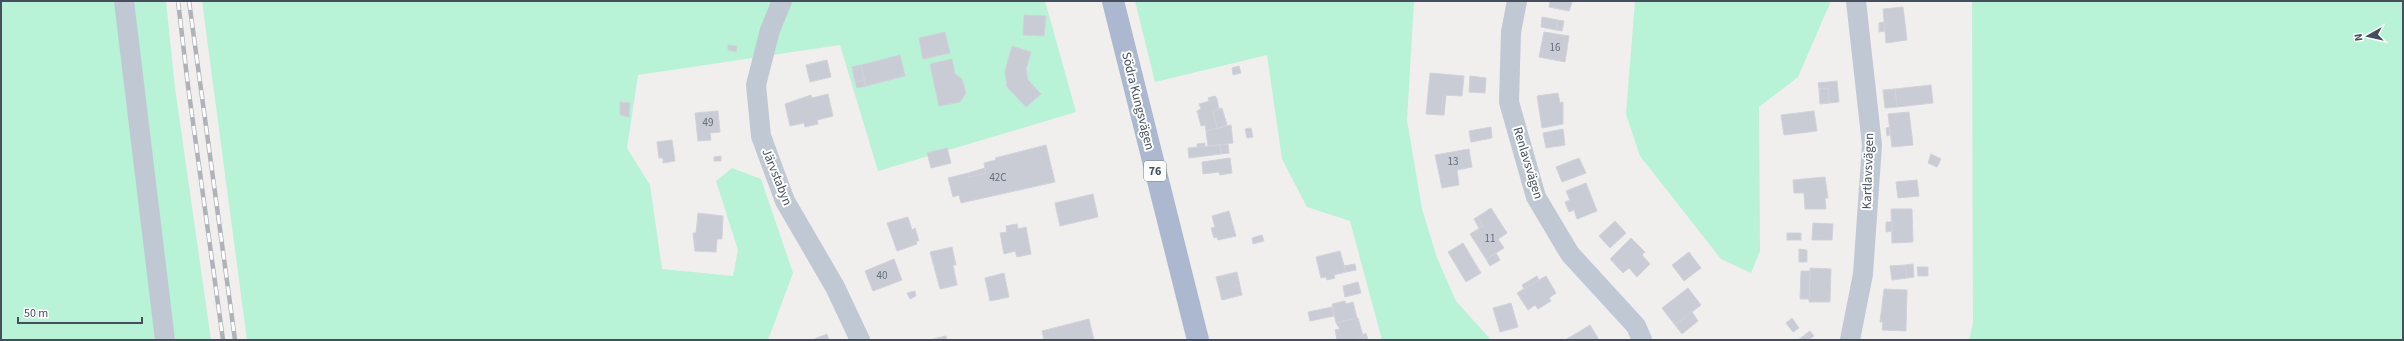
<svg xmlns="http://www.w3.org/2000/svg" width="2404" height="341" font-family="'Source Sans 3',sans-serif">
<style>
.green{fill:#b8f2d7}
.building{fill:#c9ccd4;stroke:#d1d2da}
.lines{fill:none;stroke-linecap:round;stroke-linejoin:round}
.minor{stroke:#c0c8d4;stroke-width:20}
.major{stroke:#abb8cf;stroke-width:22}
.rail-casing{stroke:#afb2b9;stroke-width:4.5}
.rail{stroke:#fff;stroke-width:3;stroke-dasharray:9;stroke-linecap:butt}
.labels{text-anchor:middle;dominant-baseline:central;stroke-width:4;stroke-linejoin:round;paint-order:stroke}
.number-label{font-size:11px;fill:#656e7b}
.shield{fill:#fff;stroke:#7c838e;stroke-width:1}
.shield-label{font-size:12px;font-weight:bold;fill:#444e5d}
.street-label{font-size:13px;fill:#444e5d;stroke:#fff}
</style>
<rect width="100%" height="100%" fill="#f1eeee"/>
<g class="green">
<path d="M1 1H166L175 88 211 340H1Z"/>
<path d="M202 1H1045L1076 112 878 171 840 45 638 75 627 148 650 185 662 269 733 276 738 250 716 181 732 168 761 179 793 273 768 340H247Z"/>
<path d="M1135 1H1414L1407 120 1422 209 1437 258 1456 301 1491 340H1382L1350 221 1307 207 1282 159 1267 55 1155 82Z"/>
<path d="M1635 1H1831L1798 77 1759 107 1760 251 1751 273 1721 259 1640 156 1626 114Z"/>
<path d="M1972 1H2403V340H1969L1973 323Z"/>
</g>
<g class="building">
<path d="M1550 1 1572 2 1569 11 1549 7Z"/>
<path d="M1903 7 1907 40 1886 43 1883 9Z"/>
<path d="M1024 15 1046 16 1044 36 1023 35Z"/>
<path d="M1542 17 1558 20 1556 30 1541 27Z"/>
<path d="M1558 20 1564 21 1562 31 1556 30Z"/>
<path d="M1884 22 1885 31 1879 32V23Z"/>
<path d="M945 32 950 53 923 59 919 38Z"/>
<path d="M1544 32 1569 36 1565 62 1539 57Z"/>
<path d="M728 45 737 46 736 52 728 50Z"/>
<path d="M1012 46 1031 52 1026 69 1028 80 1041 94 1026 107 1007 87 1005 71Z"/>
<path d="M900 55 905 76 866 86 861 65Z"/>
<path d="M952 59 955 74 962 79 966 93 960 102 939 106 930 64Z"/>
<path d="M827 60 831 77 810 82 806 65Z"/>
<path d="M861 65 864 80 855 82 852 67Z"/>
<path d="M1239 66 1241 73 1233 75 1232 68Z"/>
<path d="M1430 73 1464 76 1462 96 1443 95 1441 115 1426 114Z"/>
<path d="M1470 76 1486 78 1485 93 1469 92Z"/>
<path d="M864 80 866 86 857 88 855 82Z"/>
<path d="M1837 81 1839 102 1829 103 1828 88 1819 89 1818 83Z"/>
<path d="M1931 85 1933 103 1897 107 1895 89Z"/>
<path d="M1828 88 1829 103 1820 104 1819 89Z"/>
<path d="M1895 89 1897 107 1885 108 1883 90Z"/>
<path d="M1558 93 1560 103 1563 102V124L1542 128 1537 96Z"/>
<path d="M828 94 833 116 817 120 818 124 805 127 804 123 790 126 785 104 811 95 812 98Z"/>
<path d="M1443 95H1446L1444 115H1441Z"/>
<path d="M1215 96 1217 99 1209 101 1208 98Z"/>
<path d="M1217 99 1219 109 1213 111 1217 128 1206 131 1205 125 1201 126 1197 111 1201 109 1199 104Z"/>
<path d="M620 102 630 103 629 117 620 115Z"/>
<path d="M1222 108 1227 125 1217 128 1213 111Z"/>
<path d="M718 111 720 132 710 133 711 140 698 141 695 113Z"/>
<path d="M1814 111 1817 131 1784 135 1781 115Z"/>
<path d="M1909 112 1913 145 1892 147 1888 114Z"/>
<path d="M1231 125 1233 143 1208 146 1206 131Z"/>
<path d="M1491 127 1492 138 1471 142 1469 131Z"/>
<path d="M1889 127 1890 135 1887 136 1886 128Z"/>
<path d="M1251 128 1253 137 1247 138 1245 129Z"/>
<path d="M1563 129 1565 145 1546 148 1543 133Z"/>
<path d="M672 140 675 161 663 163V158H659L657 142Z"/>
<path d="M1205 143V147H1197V144Z"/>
<path d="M1228 144 1229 153 1221 154 1220 145Z"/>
<path d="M1046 145 1055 182 961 203 959 195 953 197 948 178 968 173 969 177 986 173 984 163 996 160 995 158Z"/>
<path d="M1220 145 1221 154 1189 158 1188 148Z"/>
<path d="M947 148 951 163 931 168 927 153Z"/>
<path d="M1469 149 1472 167 1457 170 1459 185 1442 188 1435 155Z"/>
<path d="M1931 154 1941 159 1937 167 1928 163Z"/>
<path d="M721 156V161H714V157Z"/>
<path d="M1230 158 1232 173 1220 175 1219 172 1203 174 1202 162Z"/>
<path d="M1579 158 1586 173 1562 182 1556 167Z"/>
<path d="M985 168 986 173 969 177 968 173Z"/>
<path d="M1825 177 1828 198H1825L1826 209H1805L1804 193H1794L1793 180Z"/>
<path d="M1917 180 1919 196 1898 198 1896 182Z"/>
<path d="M1586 183 1597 211 1577 219 1574 210 1569 212 1565 202 1570 200 1566 191Z"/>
<path d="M1093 194 1098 217 1060 226 1055 203Z"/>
<path d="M1491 208 1507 233 1498 239 1504 248 1486 259 1470 234 1483 226 1477 217Z"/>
<path d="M1891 209H1912L1913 242 1892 243Z"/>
<path d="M1229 211 1236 236 1218 240 1217 237 1214 238 1211 228 1215 227 1212 216Z"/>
<path d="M698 213 723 216 722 239H717L716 252 695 251 693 233H696Z"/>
<path d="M908 217 912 230 915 228 919 241H916L917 244 897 251 887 223Z"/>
<path d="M1477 217 1483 226 1479 228 1474 219Z"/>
<path d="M1615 221 1626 233 1610 248 1599 236Z"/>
<path d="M1886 222H1892V231L1886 232Z"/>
<path d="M1813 223 1833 224 1832 240H1812Z"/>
<path d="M1017 224 1018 229 1026 227 1031 254 1017 257 1015 251 1004 254 1000 233 1007 232 1006 226Z"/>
<rect x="1787" y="233" width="14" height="7"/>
<path d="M1262 235 1264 241 1253 244 1252 238Z"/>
<path d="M1631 238 1645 252 1642 255 1650 264 1637 277 1629 268 1623 273 1610 259Z"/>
<path d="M1463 243 1481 273 1466 282 1448 252Z"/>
<path d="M952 247 956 265H953L957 285 940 289 930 252Z"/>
<path d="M1799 249 1807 250V262H1799Z"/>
<path d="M1340 251 1346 272 1334 275 1335 278 1327 280 1326 277 1321 278 1316 257Z"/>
<path d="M1689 252 1701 268 1684 281 1672 265Z"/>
<path d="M1496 253 1500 260 1490 266 1486 259Z"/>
<path d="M894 259 902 280 873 291 865 271Z"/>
<path d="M1355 264 1356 270 1346 272 1344 266Z"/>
<path d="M1913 264 1914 277 1907 278 1905 265Z"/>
<path d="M1905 265 1907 278 1892 280 1890 266Z"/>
<path d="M1917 267H1928V276H1918Z"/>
<path d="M1810 268 1831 269 1830 302H1809Z"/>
<path d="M1801 271H1810L1809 299H1800Z"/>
<path d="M1237 272 1242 295 1222 300 1216 277Z"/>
<path d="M1004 273 1009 297 990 301 985 278Z"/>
<path d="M1537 276 1539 280 1524 289 1522 285Z"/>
<path d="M1546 276 1556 293 1549 298 1551 301 1538 309 1535 305 1528 310 1517 293Z"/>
<path d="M1358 282 1361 293 1345 297 1343 286Z"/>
<path d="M1688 288 1701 305 1675 325 1662 308Z"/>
<path d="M1884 289 1907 290 1906 331 1882 330 1883 322H1880Z"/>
<path d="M915 291 916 296 910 299 907 293Z"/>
<path d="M1345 301 1346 304 1353 302 1357 318 1336 323 1332 304Z"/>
<path d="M1511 303 1518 327 1500 332 1493 308Z"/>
<path d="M1332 307 1334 316 1310 321 1308 312Z"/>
<path d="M1692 312 1698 321 1682 334 1675 325Z"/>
<path d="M1358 318 1363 336 1358 338V340H1337L1335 330 1340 329 1336 323Z"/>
<path d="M1792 318 1799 328 1793 332 1786 323Z"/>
<path d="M1089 319 1094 340H1044L1042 331Z"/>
<path d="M1590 325 1599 340H1565L1577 333Z"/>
<path d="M1810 331 1814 336 1809 340H1798Z"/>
<path d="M1366 333 1368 340H1358V338Z"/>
<path d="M827 334 829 340H812Z"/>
<path d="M946 336 947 340H929Z"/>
</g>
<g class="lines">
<g class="minor">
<path d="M124 1 165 340"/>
<path d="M782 1 770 30 756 85 761 136 785 201 835 287 860 340"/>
<path d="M1517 1 1511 32 1509 102 1536 197 1570 254 1636 326 1642 340"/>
<path d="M1850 340 1863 274 1872 145 1856 1"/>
</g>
<path class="major" d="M1113 1 1198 340"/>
<defs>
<g id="rail">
<path d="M178 1 188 86 223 340"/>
<path d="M189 1 235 340"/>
</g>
</defs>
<use href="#rail" class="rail-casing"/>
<use href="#rail" class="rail"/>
</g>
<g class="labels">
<g class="number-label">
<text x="1555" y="47">16</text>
<text x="708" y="122">49</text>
<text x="1453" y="161">13</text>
<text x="998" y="177">42C</text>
<text x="1490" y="238">11</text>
<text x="882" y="275">40</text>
</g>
<rect class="shield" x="1144" y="161" width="22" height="20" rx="3"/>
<g class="shield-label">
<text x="1155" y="171">76</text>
</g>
<g class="street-label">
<text transform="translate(1138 101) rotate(76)">Södra Kungsvägen</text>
<text transform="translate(1528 163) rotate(73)">Renlavsvägen</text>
<text transform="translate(1868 171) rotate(-88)">Kartlavsvägen</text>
<text transform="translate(777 177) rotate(68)">Järvstabyn</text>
</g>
</g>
<rect width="2404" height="341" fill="none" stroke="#444e5d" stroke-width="4"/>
<g transform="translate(2368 36) rotate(262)" stroke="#ffffff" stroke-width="3" paint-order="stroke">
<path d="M0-3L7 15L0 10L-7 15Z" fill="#444e5d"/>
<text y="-6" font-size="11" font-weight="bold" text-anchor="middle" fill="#444e5d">N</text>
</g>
<path d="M18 317v6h124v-6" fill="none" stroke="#444e5d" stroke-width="2"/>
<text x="24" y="317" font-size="12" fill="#444e5d" stroke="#ffffff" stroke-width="3" paint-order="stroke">50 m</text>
</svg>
